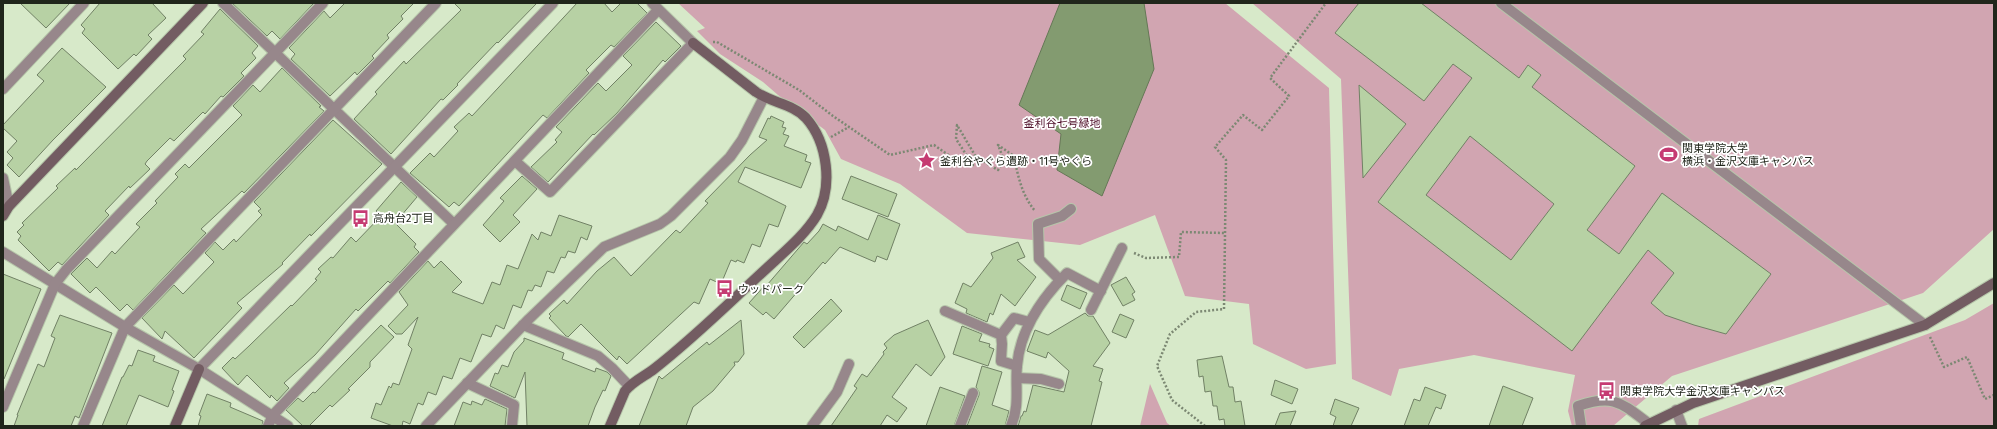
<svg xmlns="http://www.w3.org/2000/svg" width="1997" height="429" font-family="'Fira Sans','Noto Sans JP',sans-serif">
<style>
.green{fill:#d1a5b1}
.water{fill:#839b70;stroke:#657856}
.building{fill:#b7d1a4;stroke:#718165;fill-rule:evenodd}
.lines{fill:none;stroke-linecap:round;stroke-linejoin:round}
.lane-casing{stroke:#b6c6aa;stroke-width:12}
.street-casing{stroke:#b6c6aa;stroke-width:12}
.secondary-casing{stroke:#b6c6aa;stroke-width:12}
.path{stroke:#7c8873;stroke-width:2.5;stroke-dasharray:2 2;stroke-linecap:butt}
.lane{stroke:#97878b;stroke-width:10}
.street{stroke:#97878b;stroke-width:10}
.secondary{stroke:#735c62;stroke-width:10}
.labels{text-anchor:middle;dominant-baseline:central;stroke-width:3.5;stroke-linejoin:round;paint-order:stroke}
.park-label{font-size:11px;fill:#4f0f29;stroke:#fff}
.poi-label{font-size:11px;fill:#20261b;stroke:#fff;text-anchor:start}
</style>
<rect width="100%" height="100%" fill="#d7e9c9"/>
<g class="green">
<path d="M678 3H1225L1329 88 1336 364 1306 369 1253 344 1249 304 1185 296 1155 215 1080 245 967 233 900 184 841 159 825 130 778 95 763 82 720 54 697 31 705 28Z"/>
<path d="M1252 3H1991L1994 5V229L1923 293 1672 376 1613 426H1572L1568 411 1575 375 1474 355 1399 369 1391 396 1352 379 1341 79Z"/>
<path d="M1994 303V426H1698L1699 419 1965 320Z"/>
<path d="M1150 384 1167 423 1171 426H1140Z"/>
</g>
<path class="water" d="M1060 3H1144L1154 69 1102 196 1057 170 1061 134 1019 105Z"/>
<g class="building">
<path d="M20 3H70L46 28Z"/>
<path d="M100 3H152L166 18 148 35 152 39 136 56 134 54 118 69 82 33 85 29 81 25Z"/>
<path d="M232 3H314L280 39 272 31 267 36Z"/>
<path d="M345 3H414L401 16 403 19 387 35 389 38 372 56 374 58 357 75 355 72 330 96 291 59 295 54 289 48 324 11 330 18Z"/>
<path d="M454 3H537L498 43 497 42 457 84 458 85 443 100 441 99 391 154 354 119 377 94 375 92 404 61 406 64 461 10Z"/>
<path d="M577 3H604L612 12 621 3H637L647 13 614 47 611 45 586 70 589 73 547 118 543 115 459 206 454 202 449 207 410 173 430 153 434 157 458 131 454 127 469 113 472 116Z"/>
<path d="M1359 3H1421L1519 78 1528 65 1541 75 1532 87 1635 166 1587 230 1619 254 1662 193 1771 274 1726 334 1694 325 1665 315 1651 303 1674 273 1648 250 1572 351 1378 202 1472 78 1453 64 1424 101 1335 33ZM1470 136 1554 204 1511 260 1426 195Z"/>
<path d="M220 9 258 46 252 53 256 58 241 73 244 76 223 97 221 96 205 114 203 112 174 141 170 138 147 161 145 164 150 169 130 188 129 186 105 211 109 215 62 265 58 262 49 271 18 240 21 236 17 232 24 225 22 223 58 188 56 186 75 168 76 170 186 59 183 56 204 34 201 32Z"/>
<path d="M656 22 681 46 665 62 663 60 617 113 594 135 593 134 548 182 531 167 557 142 555 140 562 132 556 127 598 83 606 91 632 65 623 56Z"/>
<path d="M62 48 106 87 53 140 19 177 7 165 13 158 7 152 17 141 3 128V125L44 81 37 75Z"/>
<path d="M282 68 321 106 319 107 324 111 244 193 242 191 201 229 206 233 133 310 127 304 120 311 96 287 90 293 71 274 87 258 97 268 112 251 115 254 140 227 136 224 157 203 155 201 178 177 175 174 185 164 189 168 242 115 233 106 253 85 260 92Z"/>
<path d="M1359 85 1406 124 1363 178Z"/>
<path d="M771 116 784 122 782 127 786 128 783 134 789 136 784 146 807 155 805 161 811 163 801 188 745 167 738 182 786 206 778 227 769 224 760 247 752 244 744 263 737 260 736 262 731 260 721 284 710 279 699 304 694 302 627 364 619 356 617 360 581 324 568 337 566 336 549 318 551 316 549 314 564 300 567 304 597 271 614 257 631 276 676 230 680 233 708 203 705 201 750 155 767 140 759 137 768 118 770 119Z"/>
<path d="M333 120 382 164 311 236 310 234 282 263 283 264 237 303 242 308 194 358 165 331 162 339 142 318 174 285 183 294 214 262 205 253 215 242 223 250 234 239 236 242 262 215 258 211 261 209 254 202Z"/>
<path d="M522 176 537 189 513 215 520 222 500 242 483 225 504 201 500 198Z"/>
<path d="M851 176 897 194 888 217 842 199Z"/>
<path d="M401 182 417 197 395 223 416 244 414 247 419 252 390 283 388 281 358 311 356 309 315 355 284 383 289 388 277 401 271 395 270 398 247 375 238 385 222 368 233 357 235 359 249 346 291 305 292 306 317 280 315 279 321 272 318 269 331 257 333 258 351 237 356 242 381 216 376 211Z"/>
<path d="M559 215 592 226 587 240 581 237 575 253 568 251 565 258 561 257 554 273 547 271 541 287 535 285 532 291 528 290 521 308 513 305 504 329 496 325 491 337 482 334 471 362 460 358 452 379 443 376 436 395 428 392 423 405 418 403 410 424 403 421 402 426H393L371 418 376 403 381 405 389 386 391 388 393 383 399 385 412 349 408 345 418 317 402 334H396L388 326 408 305 399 292 428 261 434 268 441 261 462 282 452 292 483 304 492 282 500 285 507 265 518 269 532 234 538 240 541 232 551 236Z"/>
<path d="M878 215 900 224 887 260 877 256 875 262 840 247 825 264 823 262 774 319 766 312 763 315 749 303 766 284 767 285 804 242 807 244 819 231 823 224 836 231 838 226 868 240Z"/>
<path d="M1018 242 1025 257 1017 260 1036 277 1015 306 1001 294 993 315 990 313 987 322 966 313 967 309 955 303 963 283 971 287 993 258 991 253Z"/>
<path d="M3 274 41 289 4 379H3Z"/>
<path d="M1126 277 1135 292 1132 294 1135 300 1123 306 1111 285Z"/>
<path d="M1067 285 1087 293 1080 309 1061 300Z"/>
<path d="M831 299 842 311 804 348 793 337Z"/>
<path d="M1085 313 1088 316H1093L1110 343 1093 366 1103 369 1099 381 1102 382 1091 426H1018L1021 416H1022L1024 411 1026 412 1033 385 1064 392 1069 371 1048 352 1046 358 1027 351 1035 330 1048 335Z"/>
<path d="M1120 314 1134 320 1126 338 1112 332Z"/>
<path d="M60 315 112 333 79 418 75 416 71 426H14L18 415H17L38 364 44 367 55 338 51 336Z"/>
<path d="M741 320 744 354 738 362H734L735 365 713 391 693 407 686 426H639L659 376 662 379 707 342 709 345Z"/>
<path d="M928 320 945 357 931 376 916 364 892 397 907 408 897 422 887 415 880 426H831L857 388 854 386 862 374 867 377 884 354 883 352 887 348 884 344 894 335Z"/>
<path d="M381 325 394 337 370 362V367L348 389 350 390 332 407 330 405 309 426H303L286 410 298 398 303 402 313 392 315 393Z"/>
<path d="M962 326 982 334 979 341 990 344 989 347 994 349 988 366 953 354Z"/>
<path d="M524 338 564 353 562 359 595 372 596 368 607 372 611 376 605 391 603 390 595 407 588 426H527L525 372 515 398 490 386 495 373 498 374 502 365 508 367 514 352 524 341Z"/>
<path d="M138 350 155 356 153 361 179 371 172 390 174 391 168 407 139 395 126 426H102L122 377H123L129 365 132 366Z"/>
<path d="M1222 356 1229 387H1233L1235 402 1241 401 1245 426H1225L1224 419 1219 420 1217 406H1213L1211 391 1205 392 1203 376 1199 377 1197 360Z"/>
<path d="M982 366 1002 372 992 405 1009 411 1005 426H967L979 395V392L976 387Z"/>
<path d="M1275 380 1298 389 1292 404 1271 395Z"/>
<path d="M1503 386 1533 398 1522 426H1489Z"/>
<path d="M940 387 965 396 954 426H926Z"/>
<path d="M1425 387 1446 395 1441 409 1436 407 1428 426H1404L1414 399 1420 401Z"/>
<path d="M207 394 231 403 230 407 263 421 262 426H198L201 416 199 415Z"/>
<path d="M485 399 507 409 505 426H454L463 402 471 405 472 401 482 405Z"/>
<path d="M1335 399 1359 408 1351 426H1333L1336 417 1330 414Z"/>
<path d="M1296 411 1290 426H1275L1280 413Z"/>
</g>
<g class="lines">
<defs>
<g id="lane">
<path d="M1501 3 1925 325"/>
<path d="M1060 280 1039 259 1038 224 1062 216 1071 209"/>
<path d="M1581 426 1578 406C1613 394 1620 402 1648 423"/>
</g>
<g id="street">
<path d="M223 3 454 224"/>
<path d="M3 89 84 3"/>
<path d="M515 161 550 192 693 43 652 3"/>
<path d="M3 178 9 206"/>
<path d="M3 252 125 327 199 369 288 426"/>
<path d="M1091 310 1122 248"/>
<path d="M945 311 1001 335 1002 344 1001 361 1017 366"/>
<path d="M523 325 598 356 612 368 629 386"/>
<path d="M1001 335 1014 318 1029 322"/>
<path d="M199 369 553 3"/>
<path d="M1017 378 1041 379 1059 384"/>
<path d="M467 383 514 405 512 426"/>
<path d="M3 407 55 284 66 270 323 3"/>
<path d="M1676 410 1682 426"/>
<path d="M83 426 125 327 436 3"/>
<path d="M268 426 273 415 658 10"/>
<path d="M426 426 529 319 604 247 660 224 671 216 730 157 742 140 764 97"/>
<path d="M812 426 837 392 849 364"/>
<path d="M960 426 973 393"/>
<path d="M1011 426C1020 406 1015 387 1017 366 1020 330 1042 298 1067 273L1101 291"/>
</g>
<g id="secondary">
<path d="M3 216 9 206 203 3"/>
<path d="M175 426 199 369"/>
<path d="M610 426 625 391C633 381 645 376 654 369 694 338 730 302 767 268 784 252 805 235 817 215 833 187 828 143 806 118 793 104 772 103 756 92L693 43"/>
<path d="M1645 426 1693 403 1925 325 1994 283"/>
</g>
</defs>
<use href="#lane" class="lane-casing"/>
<use href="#street" class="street-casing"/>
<use href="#secondary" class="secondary-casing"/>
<g class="path">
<path d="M713 42H717L799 90 833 116 890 155 934 145 960 163 973 165 956 139 957 125 976 157 998 170 1004 160 998 145 1014 156C1018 177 1022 195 1035 211"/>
<path d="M831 137 849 127"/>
<path d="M1134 253 1146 258 1179 257 1181 232 1225 233"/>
<path d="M1930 337 1944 367 1967 357 1985 399 1994 395"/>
<path d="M1205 426 1172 400 1157 366 1170 334 1196 312 1224 309 1226 160 1215 147 1243 115 1262 130 1289 96 1270 78 1326 3"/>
</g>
<use href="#lane" class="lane"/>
<use href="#street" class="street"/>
<use href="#secondary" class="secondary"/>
</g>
<defs>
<symbol id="stadium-bare" viewBox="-9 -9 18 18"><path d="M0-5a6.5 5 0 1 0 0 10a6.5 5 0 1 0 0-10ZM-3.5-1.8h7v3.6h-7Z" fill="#c53b72" stroke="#fff" stroke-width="2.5" paint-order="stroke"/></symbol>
<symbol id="sight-bare" viewBox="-9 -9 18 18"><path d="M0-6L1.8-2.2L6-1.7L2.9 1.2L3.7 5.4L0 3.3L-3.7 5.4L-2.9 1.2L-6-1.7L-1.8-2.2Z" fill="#c53b72" stroke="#fff" stroke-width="2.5" paint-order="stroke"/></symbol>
<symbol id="bus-bare" viewBox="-9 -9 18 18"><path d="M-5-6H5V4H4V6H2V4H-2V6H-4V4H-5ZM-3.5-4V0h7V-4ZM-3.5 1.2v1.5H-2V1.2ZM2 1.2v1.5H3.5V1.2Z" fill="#c53b72" stroke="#fff" stroke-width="2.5" paint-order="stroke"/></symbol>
</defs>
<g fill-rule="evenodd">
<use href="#stadium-bare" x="1656" y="142" width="25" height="25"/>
<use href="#sight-bare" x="914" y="148" width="25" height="25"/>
<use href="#bus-bare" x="348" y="206" width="25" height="25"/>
<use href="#bus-bare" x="712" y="276" width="25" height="25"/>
<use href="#bus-bare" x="1594" y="378" width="25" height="25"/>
</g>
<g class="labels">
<g class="park-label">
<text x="1062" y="123">釜利谷七号緑地</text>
</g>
<g class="poi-label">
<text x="1682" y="148">関東学院大学<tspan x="1682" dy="13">横浜・金沢文庫キャンパス</tspan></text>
<text x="940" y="161">釜利谷やぐら遺跡・11号やぐら</text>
<text x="373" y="218">高舟台2丁目</text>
<text x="738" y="289">ウッドパーク</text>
<text x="1620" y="391">関東学院大学金沢文庫キャンパス</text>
</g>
</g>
<rect width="1997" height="429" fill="none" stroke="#20261b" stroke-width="8"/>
</svg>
